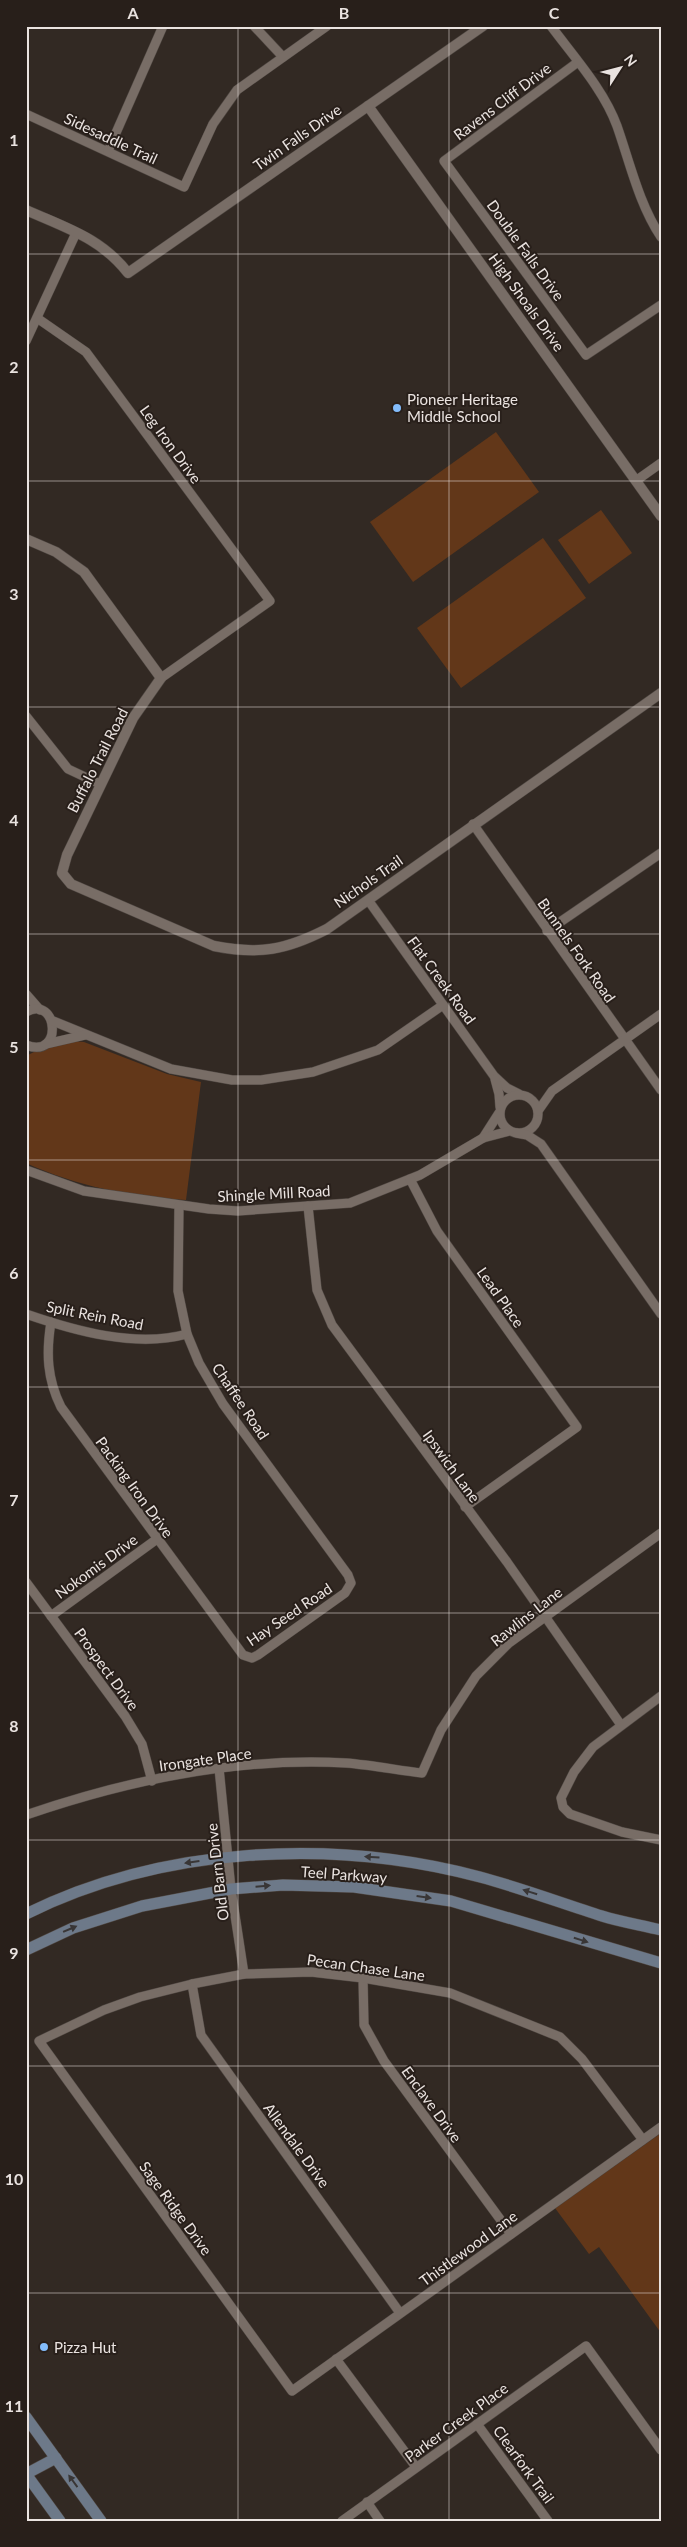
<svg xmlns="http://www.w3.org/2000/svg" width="687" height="2547" font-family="Lato,sans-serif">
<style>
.green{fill:#623719}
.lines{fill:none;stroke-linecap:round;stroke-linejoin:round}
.minor-casing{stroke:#504843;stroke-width:10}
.tertiary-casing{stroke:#504843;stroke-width:11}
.secondary-casing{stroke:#504843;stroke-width:12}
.minor{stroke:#786d66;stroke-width:9}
.tertiary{stroke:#786d66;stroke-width:10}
.secondary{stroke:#6d7989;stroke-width:11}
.oneway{fill:#393636}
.grid{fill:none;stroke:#eae3e0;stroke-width:1;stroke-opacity:0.55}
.poi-dot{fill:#83bcfb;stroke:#281f1a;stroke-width:2}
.labels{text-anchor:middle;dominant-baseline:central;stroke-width:4;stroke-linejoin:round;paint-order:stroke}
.street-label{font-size:15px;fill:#eae3e0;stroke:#281f1a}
.poi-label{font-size:15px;fill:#eae3e0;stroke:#281f1a;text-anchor:start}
.neatline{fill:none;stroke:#eae3e0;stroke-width:2}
.grid-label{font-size:16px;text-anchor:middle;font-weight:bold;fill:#eae3e0}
</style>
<rect width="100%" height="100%" fill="#322923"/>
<g class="green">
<path d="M496 432 539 492 413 582 370 522Z"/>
<path d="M601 510 632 553 589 584 558 540Z"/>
<path d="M543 538 586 598 461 688 417 628Z"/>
<path d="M73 1041 84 1042 167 1074 201 1082 186 1200C132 1197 76 1186 26 1163V1056L42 1048Z"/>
<path d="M661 2133V2333L599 2247 589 2254 555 2208Z"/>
</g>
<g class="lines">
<defs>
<g id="minor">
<path d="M254 26 283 57"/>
<path d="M551 26C574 57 604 90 617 126 630 163 639 204 661 237"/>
<path d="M578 62 444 161 586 355 661 305"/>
<path d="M26 114 184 187 213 124 237 90 327 26"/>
<path d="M108 151 163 26"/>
<path d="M37 318 86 352 270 601 161 678"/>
<path d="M26 341 76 233"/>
<path d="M637 480 661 463"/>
<path d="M26 716 68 769 100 784"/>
<path d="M473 824 661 1090"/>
<path d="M368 900 494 1076 507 1088 519 1094"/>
<path d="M547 931 661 853"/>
<path d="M26 994 40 1010"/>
<path d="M26 1012C58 994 64 1060 26 1045"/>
<path d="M53 1021 171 1069 232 1080H261L313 1072 378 1050 443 1005"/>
<path d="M46 1044 85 1035"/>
<path d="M495 1079 499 1094 500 1107"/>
<circle cx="519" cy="1114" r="19"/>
<path d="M538 1111 552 1091 661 1014"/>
<path d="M516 1133 527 1135 541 1144 661 1314"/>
<path d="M483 1138 499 1113"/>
<path d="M26 1170 84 1191 209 1209 238 1211 350 1203 420 1175 483 1138 509 1131"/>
<path d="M410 1179 437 1231 577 1427 465 1507"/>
<path d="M308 1206 317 1290 332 1325 507 1562 621 1725"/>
<path d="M26 1314C75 1331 136 1348 187 1334"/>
<path d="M51 1322C46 1353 47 1379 61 1407L243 1655 252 1658 258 1655 345 1593 351 1583 348 1575 223 1404 199 1363 187 1334 178 1291 179 1206"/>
<path d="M26 1582 125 1716 142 1744 152 1781"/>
<path d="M51 1616 157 1539"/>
<path d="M661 1696 593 1747 574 1772 561 1798 563 1807 570 1814 622 1832 661 1840"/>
<path d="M219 1768 231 1889 244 1974"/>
<path d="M26 1815C128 1780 239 1757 346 1763 371 1765 397 1770 422 1773L441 1730 476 1676 509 1643 661 1533"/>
<path d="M363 1978 364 2025 384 2061 511 2234"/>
<path d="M192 1984 201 2035 400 2313"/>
<path d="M643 2140 582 2059 560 2037 450 1993 363 1978 311 1972 244 1974 192 1984 140 1997 104 2010 39 2041 292 2391 661 2127"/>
<path d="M336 2359 416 2467"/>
<path d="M477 2424 548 2521"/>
<path d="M367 2502 380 2521"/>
<path d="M342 2521 586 2346 661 2450"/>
</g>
<g id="tertiary">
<path d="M368 106 661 516"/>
<path d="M26 210C66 228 101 238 128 273L483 26"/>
<path d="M26 539 56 552 84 572 161 678 133 718 67 855 62 873 71 884 214 946C259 955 286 950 327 929L661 693"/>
</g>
<g id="secondary">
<path d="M26 1914C163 1846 333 1838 480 1877 521 1888 561 1903 602 1916 621 1922 641 1925 661 1930"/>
<path d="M26 1950 73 1928 142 1906 231 1889 283 1885 354 1887 451 1901 661 1963"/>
<path d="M26 2417 101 2521"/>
<path d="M26 2474 60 2521"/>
<path d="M26 2474 56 2458"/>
</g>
</defs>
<use href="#minor" class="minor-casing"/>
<use href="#tertiary" class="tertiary-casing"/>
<use href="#secondary" class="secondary-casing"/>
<use href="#minor" class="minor"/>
<use href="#tertiary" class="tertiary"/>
<use href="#secondary" class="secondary"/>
</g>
<defs><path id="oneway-solid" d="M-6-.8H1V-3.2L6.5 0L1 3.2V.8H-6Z" transform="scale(1.25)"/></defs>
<g class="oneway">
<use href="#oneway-solid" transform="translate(372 1857) rotate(-176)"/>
<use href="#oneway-solid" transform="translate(192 1862) rotate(172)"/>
<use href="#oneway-solid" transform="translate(263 1886) rotate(-5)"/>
<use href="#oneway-solid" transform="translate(530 1892) rotate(-163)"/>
<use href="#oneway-solid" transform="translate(424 1897) rotate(8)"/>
<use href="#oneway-solid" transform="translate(70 1929) rotate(-23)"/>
<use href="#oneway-solid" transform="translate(581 1940) rotate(17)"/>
<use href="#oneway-solid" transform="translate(73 2481) rotate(-126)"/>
</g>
<path class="grid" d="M238 26V2521M449 26V2521M26 254H661M26 481H661M26 707H661M26 934H661M26 1160H661M26 1387H661M26 1613H661M26 1840H661M26 2066H661M26 2293H661"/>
<g class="poi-dot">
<circle cx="397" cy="408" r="5"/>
<circle cx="44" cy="2347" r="5"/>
</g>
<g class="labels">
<g class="street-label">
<text transform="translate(502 101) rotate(-37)">Ravens Cliff Drive</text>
<text transform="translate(297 137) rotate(-35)">Twin Falls Drive</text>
<text transform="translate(111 138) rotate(25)">Sidesaddle Trail</text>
<text transform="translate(526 250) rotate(54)">Double Falls Drive</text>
<text transform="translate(527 302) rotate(54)">High Shoals Drive</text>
<text transform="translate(171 444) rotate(54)">Leg Iron Drive</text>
<text transform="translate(97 760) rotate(-63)">Buffalo Trail Road</text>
<text transform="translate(368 881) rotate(-35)">Nichols Trail</text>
<text transform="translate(577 950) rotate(55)">Bunnels Fork Road</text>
<text transform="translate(442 980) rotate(54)">Flat Creek Road</text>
<text transform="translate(274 1193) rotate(-3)">Shingle Mill Road</text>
<text transform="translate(501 1297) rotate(55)">Lead Place</text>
<text transform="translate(95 1315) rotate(11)">Split Rein Road</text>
<text transform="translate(241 1401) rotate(56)">Chaffee Road</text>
<text transform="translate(452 1466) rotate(54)">Ipswich Lane</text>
<text transform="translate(135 1487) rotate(54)">Packing Iron Drive</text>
<text transform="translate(96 1566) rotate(-36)">Nokomis Drive</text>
<text transform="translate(289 1614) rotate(-34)">Hay Seed Road</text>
<text transform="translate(526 1616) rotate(-38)">Rawlins Lane</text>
<text transform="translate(107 1669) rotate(54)">Prospect Drive</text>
<text transform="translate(205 1759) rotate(-8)">Irongate Place</text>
<text transform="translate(217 1872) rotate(-97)">Old Barn Drive</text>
<text transform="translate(344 1874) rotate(4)">Teel Parkway</text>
<text transform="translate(366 1967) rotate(8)">Pecan Chase Lane</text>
<text transform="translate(432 2104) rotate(54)">Enclave Drive</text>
<text transform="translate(297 2145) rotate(54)">Allendale Drive</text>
<text transform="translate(176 2208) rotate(54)">Sage Ridge Drive</text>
<text transform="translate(468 2248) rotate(-36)">Thistlewood Lane</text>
<text transform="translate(456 2422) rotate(-36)">Parker Creek Place</text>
<text transform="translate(524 2464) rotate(54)">Clearfork Trail</text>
</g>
<g class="poi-label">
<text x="407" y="399">Pioneer Heritage<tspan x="407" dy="17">Middle School</tspan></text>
<text x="54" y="2347">Pizza Hut</text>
</g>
</g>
<rect width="687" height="2547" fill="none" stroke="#281f1a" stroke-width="55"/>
<g transform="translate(620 68) rotate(54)" stroke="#281f1a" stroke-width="4" paint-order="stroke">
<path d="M0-4L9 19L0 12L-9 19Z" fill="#eae3e0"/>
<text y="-8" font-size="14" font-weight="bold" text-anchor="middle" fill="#eae3e0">N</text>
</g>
<rect x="28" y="28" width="632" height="2492" class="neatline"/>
<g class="grid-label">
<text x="133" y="19">A</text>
<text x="344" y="19">B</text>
<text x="554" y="19">C</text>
<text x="14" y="146">1</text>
<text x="14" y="373">2</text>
<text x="14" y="600">3</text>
<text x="14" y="826">4</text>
<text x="14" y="1053">5</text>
<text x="14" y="1279">6</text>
<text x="14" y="1506">7</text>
<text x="14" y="1732">8</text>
<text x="14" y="1959">9</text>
<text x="14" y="2185">10</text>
<text x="14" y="2412">11</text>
</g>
</svg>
